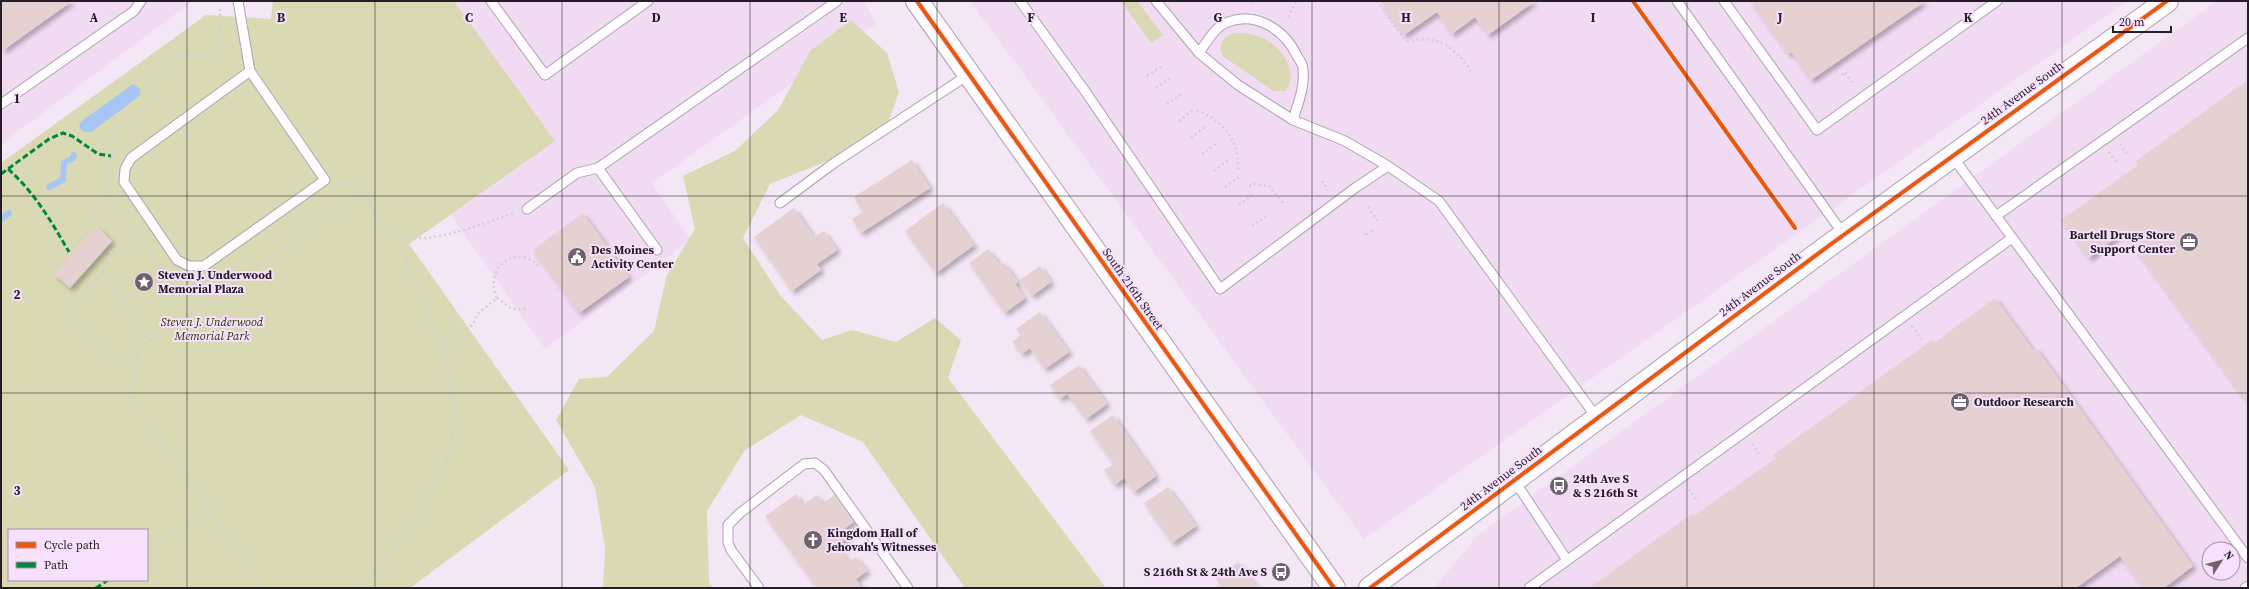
<svg xmlns="http://www.w3.org/2000/svg" width="2249" height="589" font-family="'Source Serif 4',serif">
<style>
.built{fill:#f0dbf3;fill-rule:evenodd}
.green{fill:#d9d9b4;fill-rule:evenodd}
.water{fill:#a7c5f5}
.lines{fill:none;stroke-linecap:round;stroke-linejoin:round}
.stream{stroke:#a7c5f5;stroke-width:6}
.building{fill:#e6d1d2;filter:url(#shadow)}
.lane-casing{stroke:#aca2ae;stroke-width:11}
.secondary-casing{stroke:#aca2ae;stroke-width:24}
.path{stroke:#d3cfd4;stroke-width:2.5;stroke-dasharray:2 3;stroke-linecap:butt}
.lane{stroke:#fdfbfe;stroke-width:9}
.secondary{stroke:#fdfbfe;stroke-width:22}
.quiet{stroke:#00873e;stroke-width:3;stroke-dasharray:6 3;stroke-linecap:butt}
.cycleway-casing{stroke:#f7e0fb;stroke-width:6}
.cycleway{stroke:#e8590c;stroke-width:4}
.grid{fill:none;stroke:#251d27;stroke-width:1;stroke-opacity:0.55}
.labels{text-anchor:middle;dominant-baseline:central;stroke-width:4;stroke-linejoin:round;paint-order:stroke}
.street-label{font-size:12px;fill:#251d27;stroke:#f7e0fb}
.poi-label{font-size:12px;font-weight:bold;fill:#251d27;stroke:#f7e0fb;text-anchor:start}
.park-label{font-size:12px;font-style:italic;fill:#2f3306;stroke:#f7e0fb}
.grid-label{font-size:13px;text-anchor:middle;font-weight:bold;fill:#251d27;stroke:#f7e0fb;stroke-width:4;stroke-linejoin:round;paint-order:stroke}
</style>
<defs>
<filter id="shadow"><feDropShadow dx="3.5" dy="3.5" stdDeviation="2" flood-color="#0004"/></filter>
</defs>
<rect width="100%" height="100%" fill="#f3e6f5"/>
<g class="built">
<path d="M1 1H189L190 3 1 144Z"/>
<path d="M454 1H862L877 23 652 183 691 240 545 349 451 215 555 141Z"/>
<path d="M970 1H2127L1364 539Z"/>
<path d="M2217 1H2248V588H1434L1479 534ZM2209 549H2233V573H2209Z"/>
</g>
<g class="green">
<path d="M273 1H454L555 141 409 244 569 470 410 588H1V163L206 15 271 19ZM9 530H147V580H9Z"/>
<path d="M1121 1H1137L1163 35 1151 43Z"/>
<path d="M851 20 887 53 899 92 883 138 770 184 743 238 780 295 822 340 852 330 896 342 935 318 961 340 948 378 1106 588H965L863 442 801 415 745 450 707 511 709 582 713 588H603L605 549 595 487 556 420 579 379 607 377 654 331 667 275 695 229 683 176 735 151 779 109 810 51Z"/>
<path d="M1237 33C1248 33 1255 35 1265 39 1281 47 1301 74 1285 91H1273L1223 56 1220 50C1222 38 1226 35 1237 33Z"/>
</g>
<path class="water" d="M133 84 140 89V95L137 98 91 132H84L80 128 79 125 83 120Z"/>
<g class="lines">
<g class="stream">
<path d="M49 187 63 180 64 163 73 158 74 155"/>
<path d="M1 219 9 213"/>
</g>
</g>
<g class="building">
<path d="M1 1H72L2 51Z"/>
<path d="M1380 1H1535L1488 35 1475 17 1452 34 1437 12 1404 35Z"/>
<path d="M1750 1H1925L1811 80 1791 52 1788 54Z"/>
<path d="M2248 80V404L2123 232 2089 258 2061 220 2138 165 2136 161Z"/>
<path d="M912 160 930 188 861 233 852 219 863 212 854 197Z"/>
<path d="M943 203 974 245 936 273 905 231Z"/>
<path d="M794 208 814 237 824 231 837 250 817 264 821 270 792 291 754 237Z"/>
<path d="M583 213 629 277 579 313 533 250Z"/>
<path d="M97 227 112 241 70 288 54 274Z"/>
<path d="M988 249 1000 265 1004 263 1018 282 1015 284 1025 298 1005 313 969 263Z"/>
<path d="M1040 266 1051 282 1032 296 1020 280Z"/>
<path d="M1995 298 2033 350 2036 348 2193 566 2164 588H2143L2120 556 2076 588H1589L1693 513 1695 515 1776 458 1773 455 1932 340 1934 343Z"/>
<path d="M1040 312 1069 352 1045 369 1030 348 1022 354 1012 342 1021 335 1016 329Z"/>
<path d="M1079 365 1107 404 1086 419 1067 394 1060 399 1050 385Z"/>
<path d="M1113 415 1156 476 1134 492 1124 478 1115 485 1104 470 1114 464 1090 431Z"/>
<path d="M1168 487 1196 526 1172 543 1144 503Z"/>
<path d="M796 494 803 505 817 495 823 503 836 494 855 521 845 528 850 536 837 545 849 562 856 557 867 571 856 579 862 588H817L765 516Z"/>
<path d="M1238 562 1258 588H1222L1216 579Z"/>
</g>
<g class="lines">
<defs>
<g id="lane">
<path d="M238 1 250 71 325 180 204 266H189L177 260 124 182 125 169 131 158 250 71"/>
<path d="M491 1 545 75 648 1"/>
<path d="M1020 1 1085 91 1220 289 1355 188 1388 166"/>
<path d="M1156 1 1199 53 1238 85 1293 120 1345 141 1388 166 1439 201 1597 418"/>
<path d="M1677 1 1844 235"/>
<path d="M1724 1 1817 130 1997 1"/>
<path d="M1199 53C1207 42 1215 26 1228 22 1256 11 1285 30 1297 56 1300 60 1303 65 1303 70 1305 87 1298 103 1293 120"/>
<path d="M1 104 134 11 141 1"/>
<path d="M1952 156 2248 558"/>
<path d="M780 203 834 163 968 75"/>
<path d="M527 209 577 173 598 168"/>
<path d="M1996 216 2248 38"/>
<path d="M657 250 598 168 837 1"/>
<path d="M1514 480 1567 560"/>
<path d="M759 588 731 550 728 542V525L740 513 804 464 815 463 824 470 908 588"/>
<path d="M1529 588 2012 238"/>
<path d="M2245 588 2248 586"/>
</g>
<g id="secondary">
<path d="M917 1 1334 588"/>
<path d="M1370 588 1827 247 2167 1"/>
</g>
</defs>
<use href="#lane" class="lane-casing"/>
<use href="#secondary" class="secondary-casing"/>
<g class="path">
<path d="M1377 1 1406 41C1412 41 1418 39 1424 39 1448 40 1461 56 1473 74"/>
<path d="M1252 3 1253 1"/>
<path d="M220 9C220 22 224 61 202 57 198 57 195 53 191 53 175 53 159 67 151 79L153 89 159 98 113 132 119 144C108 161 102 176 109 196L160 268 179 281 224 289"/>
<path d="M1288 17 1296 1"/>
<path d="M1842 75 1845 72 1853 84"/>
<path d="M1147 76 1162 66"/>
<path d="M1156 88 1170 78"/>
<path d="M1167 104 1182 94"/>
<path d="M1197 111C1223 119 1240 142 1238 170"/>
<path d="M1179 121 1193 110"/>
<path d="M1191 138 1205 127"/>
<path d="M2120 144 2128 155"/>
<path d="M2109 152 2117 163"/>
<path d="M1202 154 1216 144"/>
<path d="M1214 171 1228 160"/>
<path d="M1322 181 1328 190"/>
<path d="M338 183C343 184 351 184 355 187 369 195 372 213 382 224 410 257 481 223 515 213"/>
<path d="M1249 186 1255 184 1269 186 1283 203"/>
<path d="M1225 187 1239 177"/>
<path d="M1239 205 1252 195"/>
<path d="M1368 207 1378 221"/>
<path d="M1252 226 1266 216"/>
<path d="M140 231 111 252 102 274 71 309 107 360 136 365 131 398 255 575 261 588"/>
<path d="M1365 233V236L1373 230"/>
<path d="M53 270 86 233 95 208 109 196"/>
<path d="M103 273 151 340"/>
<path d="M497 298 512 309H527"/>
<path d="M124 301 165 271"/>
<path d="M1912 326 1922 339"/>
<path d="M442 347 472 325 478 314 497 298C483 268 516 242 540 267"/>
<path d="M136 365 139 349 361 194"/>
<path d="M1752 444 1761 456"/>
<path d="M1689 489 1698 502"/>
<path d="M147 552 208 507"/>
<path d="M356 588 377 570 427 504 446 463 452 440 454 417 453 391 445 355 407 262 408 237"/>
</g>
<use href="#lane" class="lane"/>
<use href="#secondary" class="secondary"/>
<g class="quiet">
<path d="M8 169C35 193 51 221 69 252"/>
<path d="M1 174 49 139 63 133 72 136 98 154 111 156"/>
<path d="M96 588 108 580"/>
</g>
<defs>
<g id="cycleway">
<path d="M917 1 1334 588"/>
<path d="M1633 1 1795 228"/>
<path d="M1370 588 1827 247 2167 1"/>
</g>
</defs>
<use href="#cycleway" class="cycleway-casing"/>
<use href="#cycleway" class="cycleway"/>
</g>
<path class="grid" d="M187 1V588M375 1V588M562 1V588M750 1V588M937 1V588M1124 1V588M1312 1V588M1499 1V588M1687 1V588M1874 1V588M2062 1V588M1 196H2248M1 393H2248"/>
<defs>
<symbol id="office-disc" viewBox="-11 -11 22 22"><circle r="9.5" fill="#6d636f" stroke="#f7e0fb"/><path d="M-6-3h4V-5.5h4V-3h4V5H-6ZM-1-4.5V-3h2v-1.5ZM-6 0V1H6V0Z" fill="#fff"/></symbol>
<symbol id="civic-disc" viewBox="-11 -11 22 22"><circle r="9.5" fill="#6d636f" stroke="#f7e0fb"/><path d="M-.6-6.5H3V-4.5H.6V-3L4-1V1h2V6H-6V1h2V-1L-.6-3ZM-1.2 2.5V6h2.4V2.5Z" fill="#fff"/></symbol>
<symbol id="sight-disc" viewBox="-11 -11 22 22"><circle r="9.5" fill="#6d636f" stroke="#f7e0fb"/><path d="M0-6L1.8-2.2L6-1.7L2.9 1.2L3.7 5.4L0 3.3L-3.7 5.4L-2.9 1.2L-6-1.7L-1.8-2.2Z" fill="#fff"/></symbol>
<symbol id="bus-disc" viewBox="-11 -11 22 22"><circle r="9.5" fill="#6d636f" stroke="#f7e0fb"/><path d="M-5-6H5V4H4V6H2V4H-2V6H-4V4H-5ZM-3.5-4V0h7V-4ZM-3.5 1.2v1.5H-2V1.2ZM2 1.2v1.5H3.5V1.2Z" fill="#fff"/></symbol>
<symbol id="church-disc" viewBox="-11 -11 22 22"><circle r="9.5" fill="#6d636f" stroke="#f7e0fb"/><path d="M-1.2-6h2.4v3.5h3.3v2.4h-3.3V6h-2.4V-.1h-3.3v-2.4h3.3Z" fill="#fff"/></symbol>
</defs>
<g fill-rule="evenodd">
<use href="#office-disc" x="2178" y="231" width="22" height="22"/>
<use href="#civic-disc" x="566" y="246" width="22" height="22"/>
<use href="#sight-disc" x="133" y="271" width="22" height="22"/>
<use href="#office-disc" x="1949" y="391" width="22" height="22"/>
<use href="#bus-disc" x="1548" y="475" width="22" height="22"/>
<use href="#church-disc" x="802" y="529" width="22" height="22"/>
<use href="#bus-disc" x="1270" y="561" width="22" height="22"/>
</g>
<g class="labels">
<g class="street-label">
<text transform="translate(2022 93) rotate(-36)">24th Avenue South</text>
<text transform="translate(1760 284) rotate(-37)">24th Avenue South</text>
<text transform="translate(1133 289) rotate(55)">South 216th Street</text>
<text transform="translate(1501 478) rotate(-37)">24th Avenue South</text>
</g>
<g class="poi-label">
<text x="2175" y="235" text-anchor="end">Bartell Drugs Store<tspan x="2175" dy="14">Support Center</tspan></text>
<text x="591" y="250">Des Moines<tspan x="591" dy="14">Activity Center</tspan></text>
<text x="158" y="275">Steven J. Underwood<tspan x="158" dy="14">Memorial Plaza</tspan></text>
<text x="1974" y="402">Outdoor Research</text>
<text x="1573" y="479">24th Ave S<tspan x="1573" dy="14">&amp; S 216th St</tspan></text>
<text x="827" y="533">Kingdom Hall of<tspan x="827" dy="14">Jehovah's Witnesses</tspan></text>
<text x="1267" y="572" text-anchor="end">S 216th St &amp; 24th Ave S</text>
</g>
<g class="park-label">
<text x="212" y="322">Steven J. Underwood<tspan x="212" dy="14">Memorial Park</tspan></text>
</g>
</g>
<g class="grid-label">
<text x="94" y="22">A</text>
<text x="281" y="22">B</text>
<text x="469" y="22">C</text>
<text x="656" y="22">D</text>
<text x="843" y="22">E</text>
<text x="1031" y="22">F</text>
<text x="1218" y="22">G</text>
<text x="1406" y="22">H</text>
<text x="1593" y="22">I</text>
<text x="1780" y="22">J</text>
<text x="1968" y="22">K</text>
<text x="17" y="103">1</text>
<text x="17" y="299">2</text>
<text x="17" y="495">3</text>
</g>
<rect width="2249" height="589" fill="none" stroke="#251d27" stroke-width="4"/>
<rect x="8" y="529" width="140" height="52" fill="#f7e0fb" stroke="#a392a6"/>
<rect x="16" y="542" width="20" height="6" fill="#e8590c" stroke="#a392a6"/>
<text x="44" y="549" font-size="12" fill="#251d27">Cycle path</text>
<rect x="16" y="562" width="20" height="6" fill="#00873e" stroke="#a392a6"/>
<text x="44" y="569" font-size="12" fill="#251d27">Path</text>
<g transform="translate(2221 561) rotate(54)"><circle r="19" fill="#f7e0fb" stroke="#a392a6"/>
<path d="M0-3L7 15L0 10L-7 15Z" fill="#6d636f"/>
<text y="-6" font-size="11" font-weight="bold" text-anchor="middle" fill="#251d27">N</text>
</g>
<path d="M2113 26v6h58v-6" fill="none" stroke="#251d27" stroke-width="2"/>
<text x="2119" y="26" font-size="12" fill="#251d27" stroke="#f7e0fb" stroke-width="3" paint-order="stroke">20 m</text>
</svg>
